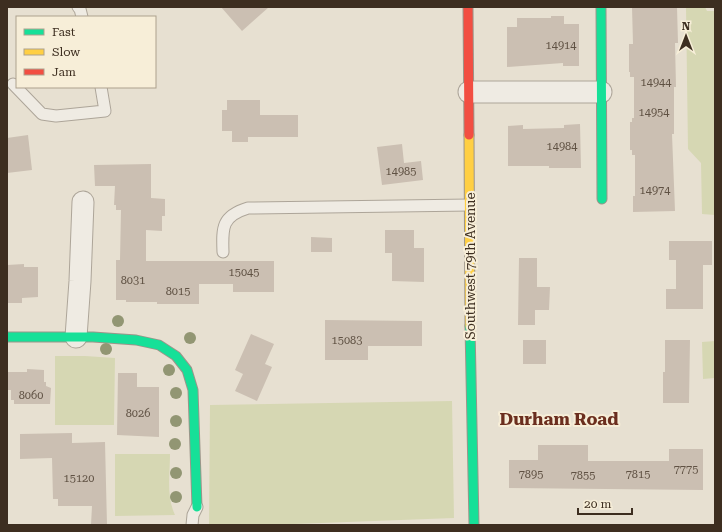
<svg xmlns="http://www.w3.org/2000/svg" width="722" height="532" font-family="'Roboto Serif',serif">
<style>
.green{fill:#d6d7b3}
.building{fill:#cbbfb2}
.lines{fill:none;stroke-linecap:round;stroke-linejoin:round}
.lane-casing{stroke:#ada599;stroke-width:13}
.street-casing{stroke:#ada599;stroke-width:23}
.fast-casing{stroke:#9c958a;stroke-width:11}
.slow-casing{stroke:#9c958a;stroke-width:11}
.jam-casing{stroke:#9c958a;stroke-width:11}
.lane{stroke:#efebe3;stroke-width:11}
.street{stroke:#efebe3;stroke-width:21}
.fast{stroke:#16e098;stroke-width:9}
.slow{stroke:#ffcf43;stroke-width:9}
.jam{stroke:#f24e42;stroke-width:9}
.tree{fill:#929673}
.labels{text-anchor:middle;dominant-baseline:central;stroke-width:4;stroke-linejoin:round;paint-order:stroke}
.number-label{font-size:11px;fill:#605244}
.street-label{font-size:13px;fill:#3d2e20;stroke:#f7eed8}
.district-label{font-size:17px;font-weight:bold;fill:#6b2e1e;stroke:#f7eed8}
</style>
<rect width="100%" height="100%" fill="#e7e0d1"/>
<g class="green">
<path d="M686 7H705L707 11H715V215L702 214 701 163 688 149Z"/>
<path d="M715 341V378L703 379 702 342Z"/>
<path d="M55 356H85L115 358 114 425H55Z"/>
<path d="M452 401 454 518 268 525H209L210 405Z"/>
<path d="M115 454H170C170 474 166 496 175 515L115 516Z"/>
</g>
<g class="building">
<path d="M221 7H269L242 31Z"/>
<path d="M632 7H677L678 43H675L676 87H674V134H672L675 211 633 212V196H635V155H632V150H630V122H632V118H634V77H630V72H629V44H633Z"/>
<path d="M551 16H564V24H579V66H563V63L507 67V27H517V18H551Z"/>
<path d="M227 100H260V115H298V137H248V142H232V131H222V110H227Z"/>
<path d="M580 124 581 168H549V166H508V126L523 125V129L564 128V125Z"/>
<path d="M28 135 32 170 7 173V138Z"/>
<path d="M402 144 404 163 421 161 423 180 382 185 377 147Z"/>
<path d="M151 164V198L165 199V216H162V231L146 230V261H274V292H233V284H199V304H157V302H126V300H116V260H120L121 210H116V205H114L115 186H95L94 165Z"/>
<path d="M385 230H414V248H424V282L392 281V253H385Z"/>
<path d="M311 237 332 238V252H311Z"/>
<path d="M669 241H712V265H703V309H666V289H676V260H669Z"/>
<path d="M519 258H537V287H550L549 310H535V325H518Z"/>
<path d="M24 264V267H38V297L22 298V303H7V265Z"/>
<path d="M325 320 422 321V346H368V360H325Z"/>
<path d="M251 334 274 344 265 364 272 367 257 401 235 391 243 374 235 370Z"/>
<rect x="523" y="340" width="23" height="24"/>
<path d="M665 340H690L689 403H663V372H665Z"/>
<path d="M27 369 44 370V382H46V386L51 388 50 404H14V400H11V390H7V372H27Z"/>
<path d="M118 373H137V387H159V437L117 435Z"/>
<path d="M72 433V443L105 442 107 525H91L92 506H58V499H53L52 458 20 459V434Z"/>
<path d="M538 445H588V461H669V449H703V490L509 488V460H538Z"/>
</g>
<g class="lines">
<defs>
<g id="lane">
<path d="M78 7 80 9 82 17"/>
<path d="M13 84 42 114 56 116 105 111 101 87"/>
<path d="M223 252C222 227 222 216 248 208L470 205"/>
<path d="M192 525 193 515 197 507"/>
</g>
<g id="street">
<path d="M469 92H601"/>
<path d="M76 337 80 281 83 202"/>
</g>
<g id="fast">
<path d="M601 7 602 199"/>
<path d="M470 326 474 525"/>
<path d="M7 337H93L136 340 159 345 176 356 187 370 193 390 197 507"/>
</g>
<path id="slow" d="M469 135 470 326"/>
<path id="jam" d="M468 7 469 135"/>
</defs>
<use href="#lane" class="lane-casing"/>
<use href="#street" class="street-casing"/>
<use href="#fast" class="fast-casing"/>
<use href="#slow" class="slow-casing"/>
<use href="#jam" class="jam-casing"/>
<use href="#lane" class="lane"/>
<use href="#street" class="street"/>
<use href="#fast" class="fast"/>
<use href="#slow" class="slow"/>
<use href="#jam" class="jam"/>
</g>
<g class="tree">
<circle cx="118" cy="321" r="6"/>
<circle cx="190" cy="338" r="6"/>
<circle cx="106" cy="349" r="6"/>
<circle cx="169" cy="370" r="6"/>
<circle cx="176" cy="393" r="6"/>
<circle cx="176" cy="421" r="6"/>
<circle cx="175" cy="444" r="6"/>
<circle cx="176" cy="473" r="6"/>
<circle cx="176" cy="497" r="6"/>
</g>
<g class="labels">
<g class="number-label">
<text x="561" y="45">14914</text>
<text x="656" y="82">14944</text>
<text x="654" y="112">14954</text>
<text x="562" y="146">14984</text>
<text x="401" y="171">14985</text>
<text x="655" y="190">14974</text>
<text x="244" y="272">15045</text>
<text x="133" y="280">8031</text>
<text x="178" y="291">8015</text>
<text x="347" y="340">15083</text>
<text x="31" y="395">8060</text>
<text x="138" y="413">8026</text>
<text x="686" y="469">7775</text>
<text x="531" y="474">7895</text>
<text x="638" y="474">7815</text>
<text x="583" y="475">7855</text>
<text x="79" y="478">15120</text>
</g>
<g class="street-label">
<text transform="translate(470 266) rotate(-90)">Southwest 79th Avenue</text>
</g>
<g class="district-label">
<text x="559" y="419">Durham Road</text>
</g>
</g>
<rect width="722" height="532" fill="none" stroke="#3d2e20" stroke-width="16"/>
<rect x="16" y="16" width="140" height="72" fill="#f7eed8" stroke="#ada18e"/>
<rect x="24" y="29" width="20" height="6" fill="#16e098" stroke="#ada18e"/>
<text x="52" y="36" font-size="12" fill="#3d2e20">Fast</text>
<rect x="24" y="49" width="20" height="6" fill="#ffcf43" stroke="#ada18e"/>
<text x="52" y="56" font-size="12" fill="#3d2e20">Slow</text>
<rect x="24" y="69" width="20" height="6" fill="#f24e42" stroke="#ada18e"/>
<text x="52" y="76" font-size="12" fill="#3d2e20">Jam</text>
<g transform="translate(686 36)" stroke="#f7eed8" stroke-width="3" paint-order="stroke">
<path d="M0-3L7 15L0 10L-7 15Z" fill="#3d2e20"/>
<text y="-6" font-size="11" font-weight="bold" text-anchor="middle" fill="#3d2e20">N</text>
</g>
<path d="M578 508v6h54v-6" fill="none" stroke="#3d2e20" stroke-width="2"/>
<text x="584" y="508" font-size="12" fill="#3d2e20" stroke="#f7eed8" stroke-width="3" paint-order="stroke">20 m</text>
</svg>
